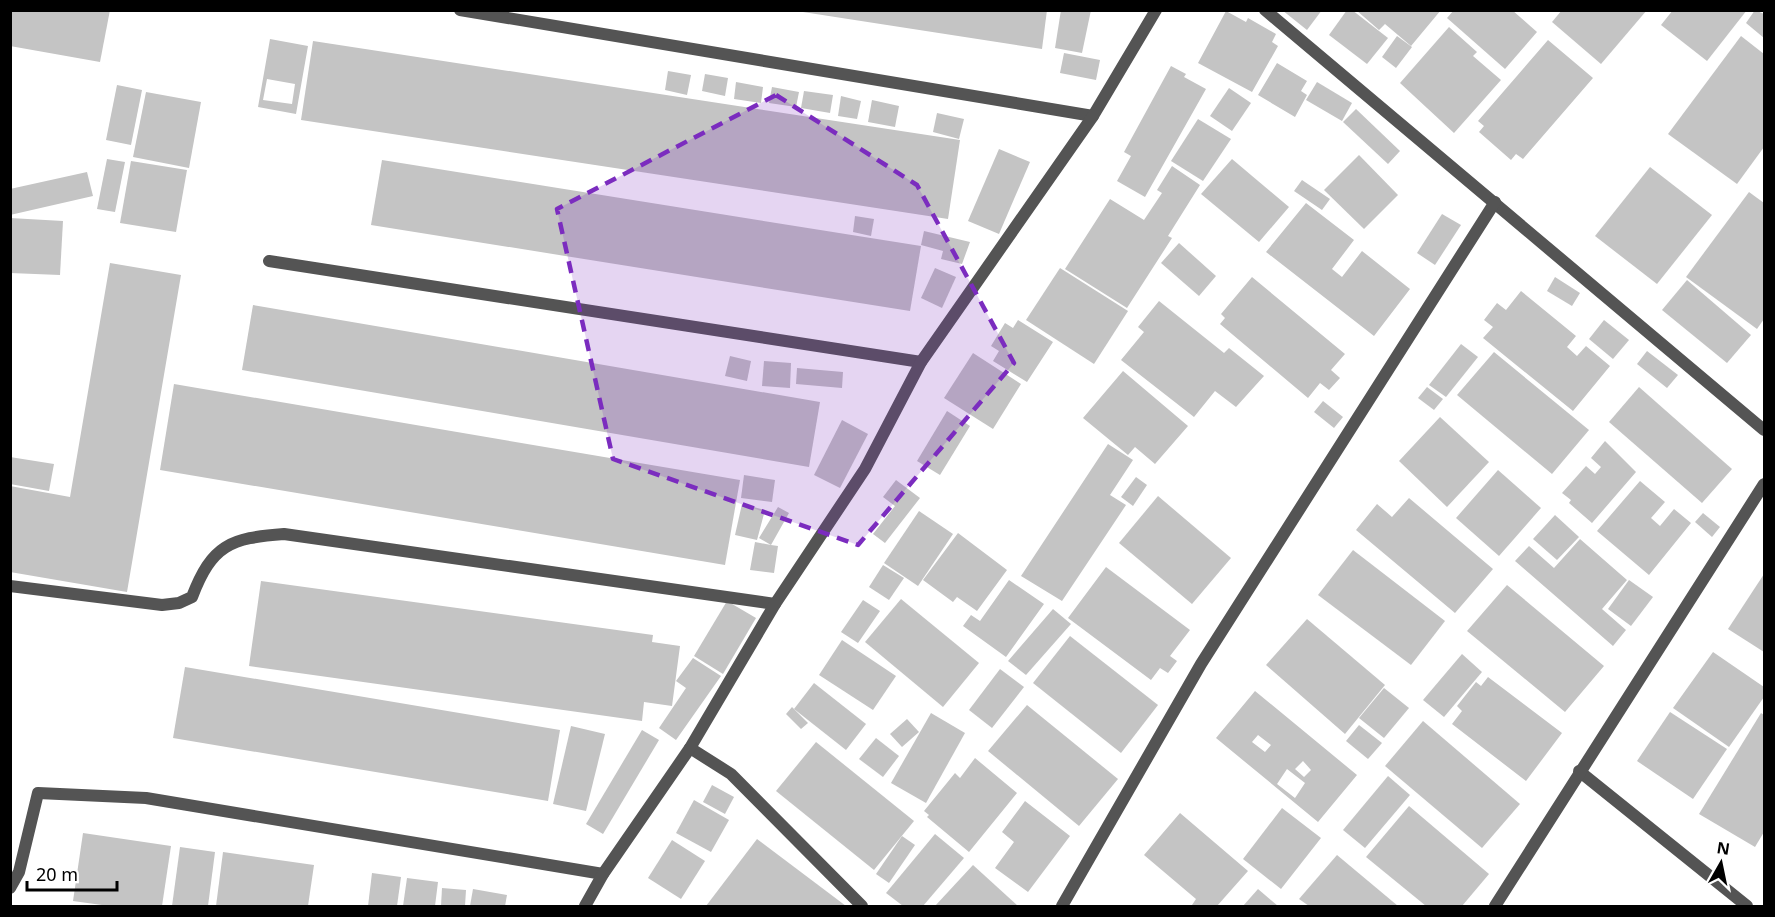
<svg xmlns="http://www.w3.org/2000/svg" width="1775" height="917" font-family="'Noto Sans',sans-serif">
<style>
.building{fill:#c4c4c4;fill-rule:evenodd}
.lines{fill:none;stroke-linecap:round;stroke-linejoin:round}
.lane{stroke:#545454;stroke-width:12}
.street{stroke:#545454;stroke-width:12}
.marked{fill:#7b2cbf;fill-opacity:0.2;stroke:#7b2cbf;stroke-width:4.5;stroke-dasharray:12 8;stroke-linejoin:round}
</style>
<rect width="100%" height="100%" fill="#fff"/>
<g class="building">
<path d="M10 10H110L100 62 10 46Z"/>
<path d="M790 10H1047L1042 49Z"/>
<path d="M1061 10H1091L1082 53 1055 48Z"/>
<path d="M1282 10H1322L1307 30Z"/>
<path d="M1347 10H1352L1388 38 1367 64 1329 35Z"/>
<path d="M1356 10H1441L1411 46 1385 24 1379 30Z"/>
<path d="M1454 10H1512L1537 32 1505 69 1447 18Z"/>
<path d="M1562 10H1647L1601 64 1552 22Z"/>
<path d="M1673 10H1747L1707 61 1661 25Z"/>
<path d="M1755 10 1764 14V38L1746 23Z"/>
<path d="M1226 11 1246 22 1248 18 1276 34 1272 42 1278 46 1252 92 1198 63Z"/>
<path d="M1449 27 1477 52 1473 56 1501 80 1454 133 1400 83Z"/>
<path d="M1397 36 1412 47 1396 68 1382 57Z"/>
<path d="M1741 36 1764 54V147L1737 184 1668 134Z"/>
<path d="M270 39 308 46 296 114 258 107ZM267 79 295 84 292 104 263 100Z"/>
<path d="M1548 40 1593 78 1523 159 1516 154 1511 160 1479 132 1484 126 1478 121Z"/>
<path d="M313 41 960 140 948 219 301 120Z"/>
<path d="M1064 53 1100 60 1096 80 1060 73Z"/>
<path d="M1277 63 1307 81 1301 91 1307 95 1295 117 1258 95Z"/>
<path d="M1171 66 1186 74 1184 77 1206 89 1145 197 1117 181 1131 156 1124 152Z"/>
<path d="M668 71 691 75 687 95 665 90Z"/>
<path d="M705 74 728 78 725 96 702 91Z"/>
<path d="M736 82 763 87 761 103 734 99Z"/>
<path d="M1317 82 1352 103 1342 121 1306 100Z"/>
<path d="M117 85 142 90 131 145 106 140Z"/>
<path d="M772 87 799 92 796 107 769 103Z"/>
<path d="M1229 88 1251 103 1232 131 1210 116Z"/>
<path d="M804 91 833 95 830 113 801 108Z"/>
<path d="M146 92 201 102 189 168 133 157Z"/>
<path d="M841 96 861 101 857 119 838 116Z"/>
<path d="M872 100 899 106 895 127 868 122Z"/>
<path d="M1356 109 1400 151 1388 164 1343 122Z"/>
<path d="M937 113 964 119 959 139 933 132Z"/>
<path d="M1198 119 1231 139 1203 181 1171 161Z"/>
<path d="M999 149 1030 162 999 234 968 221Z"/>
<path d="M1359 155 1398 195 1364 229 1324 190Z"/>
<path d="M107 159 125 162 115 212 97 209Z"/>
<path d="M1232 159 1289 207 1259 242 1201 194Z"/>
<path d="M382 160 921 246 910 311 371 225Z"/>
<path d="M131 161 187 170 176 232 120 223Z"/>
<path d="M1172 166 1200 185 1168 236 1172 238 1127 308 1065 269 1110 199 1144 220 1162 193 1157 190Z"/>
<path d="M1650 167 1712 215 1657 284 1595 236Z"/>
<path d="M87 172 93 196 10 215V189Z"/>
<path d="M1302 180 1330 199 1322 210 1294 191Z"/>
<path d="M1749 192 1764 203V319L1757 329 1686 277Z"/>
<path d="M1306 203 1354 240 1332 269 1342 277 1362 251 1410 289 1374 336 1266 252Z"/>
<path d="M1442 214 1461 225 1435 265 1417 253Z"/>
<path d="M855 216 874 219 871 236 853 232Z"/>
<path d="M10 218 63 221 60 275 10 273Z"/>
<path d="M924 231 970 242 962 264 941 259 943 251 921 245Z"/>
<path d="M1179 243 1216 276 1199 296 1161 263Z"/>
<path d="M110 263 181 275 127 592 10 572V486L70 497Z"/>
<path d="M935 268 956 277 942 308 921 298Z"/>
<path d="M1060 268 1128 311 1094 364 1026 320Z"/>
<path d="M1252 277 1345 354 1331 370 1340 378 1329 390 1320 383 1308 398 1220 324 1225 318 1221 314Z"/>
<path d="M1555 277 1580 293 1572 306 1547 291Z"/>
<path d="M1687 280 1751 335 1727 363 1662 310Z"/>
<path d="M1521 291 1576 336 1567 347 1577 356 1586 346 1610 366 1573 411 1483 338 1493 327 1484 320 1497 303 1506 310Z"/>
<path d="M1159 301 1224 353 1229 348 1264 376 1236 407 1215 391 1194 417 1121 360 1144 332 1138 327Z"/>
<path d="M253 305 820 402 809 467 242 370Z"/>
<path d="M1018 320 1053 342 1027 382 993 361 999 351 991 346 1005 323 1013 328Z"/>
<path d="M1604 320 1629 340 1613 359 1589 339Z"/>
<path d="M1461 344 1478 357 1446 397 1429 385Z"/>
<path d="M1647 351 1678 375 1667 388 1637 364Z"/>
<path d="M1494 352 1589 430 1552 474 1457 395Z"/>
<path d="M973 353 1021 384 993 429 944 398Z"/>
<path d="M730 356 751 361 747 381 725 376Z"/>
<path d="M764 361 791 363 790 388 762 386Z"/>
<path d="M797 368 843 372 842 388 796 384Z"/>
<path d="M1123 371 1188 426 1155 464 1135 447 1128 455 1083 418Z"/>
<path d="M174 384 740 480 725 565 160 470Z"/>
<path d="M1427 387 1443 399 1434 410 1418 398Z"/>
<path d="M1639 387 1732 469 1702 503 1609 422Z"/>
<path d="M1323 401 1343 417 1334 428 1314 412Z"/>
<path d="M947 411 970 426 940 475 917 461Z"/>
<path d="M1440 417 1489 462 1447 507 1399 461Z"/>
<path d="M842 420 868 434 840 488 814 475Z"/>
<path d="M1605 441 1636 472 1592 523 1569 503 1571 500 1562 493 1586 466 1595 474 1601 467 1591 458Z"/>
<path d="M1108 444 1133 460 1110 495 1126 505 1062 601 1021 576Z"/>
<path d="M10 457 54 464 49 491 10 484Z"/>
<path d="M1498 470 1541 508 1499 556 1456 518Z"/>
<path d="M744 475 775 480 772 502 741 498Z"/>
<path d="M1136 477 1147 485 1133 506 1121 497Z"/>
<path d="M896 480 920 498 885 543 873 534 895 506 883 497Z"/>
<path d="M1640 481 1665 502 1651 518 1660 526 1674 509 1691 523 1649 575 1597 531Z"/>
<path d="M1158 496 1231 558 1192 604 1119 543Z"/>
<path d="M1409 498 1493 569 1455 613 1356 530 1377 504 1392 517Z"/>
<path d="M742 504 765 510 757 540 735 535Z"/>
<path d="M778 507 789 513 771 545 778 546 774 573 750 570 755 542 771 545 759 538Z"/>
<path d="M919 511 953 534 918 586 884 563Z"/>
<path d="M1703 513 1720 527 1712 537 1695 522Z"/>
<path d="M1555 515 1579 537 1557 560 1533 539Z"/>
<path d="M958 533 1007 570 977 611 957 597 953 602 923 580Z"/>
<path d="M1580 539 1627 580 1602 609 1626 630 1613 646 1515 561 1529 546 1554 568Z"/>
<path d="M1353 550 1445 621 1411 665 1318 595Z"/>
<path d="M883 565 904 578 889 600 869 587Z"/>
<path d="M1106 567 1190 630 1170 656 1177 661 1168 673 1160 668 1151 680 1068 618Z"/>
<path d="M1764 574V652L1728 629Z"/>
<path d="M1009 580 1044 604 1006 657 963 626 971 615 980 621Z"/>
<path d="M1629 580 1653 597 1631 626 1608 609Z"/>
<path d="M261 581 653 635 652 642 680 646 672 706 644 702 642 721 249 666Z"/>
<path d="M1507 585 1604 666 1565 712 1467 631Z"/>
<path d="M901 599 979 663 943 707 865 642Z"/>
<path d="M863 600 880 611 858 643 841 632Z"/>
<path d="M727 601 756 618 723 674 694 656Z"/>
<path d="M1053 609 1071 624 1026 675 1008 661Z"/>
<path d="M1307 619 1385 685 1345 734 1266 665Z"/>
<path d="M1070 636 1158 705 1121 753 1033 683Z"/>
<path d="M842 640 896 676 873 710 819 675Z"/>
<path d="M1713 652 1764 687V697L1729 747 1673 708Z"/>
<path d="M1462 654 1482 672 1444 717 1423 700Z"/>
<path d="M693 658 721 676 676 740 659 728 686 688 676 681Z"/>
<path d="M185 667 560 730 548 801 173 738Z"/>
<path d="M1000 669 1024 687 992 728 969 710Z"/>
<path d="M1488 677 1562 733 1526 781 1452 724 1462 711 1457 706 1476 682 1481 686Z"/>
<path d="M814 683 866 724 846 750 794 709Z"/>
<path d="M1384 688 1409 708 1384 738 1359 718Z"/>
<path d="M1255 691 1357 775 1318 822 1216 738ZM1258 735 1271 745 1265 752 1252 742ZM1303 761 1311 770 1304 777 1295 769ZM1287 769 1305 783 1295 798 1277 784Z"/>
<path d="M1027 705 1118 779 1079 826 988 751Z"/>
<path d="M792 707 808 723 801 729 786 714Z"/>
<path d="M1670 712 1727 749 1693 799 1637 761Z"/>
<path d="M931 713 965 733 926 803 891 783Z"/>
<path d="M1761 713 1764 715V832L1755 847 1699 814Z"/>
<path d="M907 719 919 732 902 747 890 734Z"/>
<path d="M1423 721 1520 804 1482 848 1385 766Z"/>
<path d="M1359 725 1382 743 1368 759 1346 741Z"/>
<path d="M571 726 605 734 586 811 553 804Z"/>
<path d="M642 730 659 740 603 834 586 824Z"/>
<path d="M876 738 899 756 883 777 859 759Z"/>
<path d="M816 742 914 821 874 870 776 791Z"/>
<path d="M975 758 1017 793 969 852 927 817 929 815 924 811 955 773 960 778Z"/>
<path d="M1388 776 1410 795 1365 848 1343 830Z"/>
<path d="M712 785 734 797 725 814 703 802Z"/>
<path d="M694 800 729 820 711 852 676 833Z"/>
<path d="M1025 801 1070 836 1028 892 995 868 1014 842 1002 832Z"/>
<path d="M1409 806 1489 874 1462 906H1426L1366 857Z"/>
<path d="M1282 808 1321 838 1281 889 1243 859Z"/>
<path d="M1180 813 1248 871 1217 906H1194L1192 905 1196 899 1144 855Z"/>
<path d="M83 833 171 846 162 906H109L73 901Z"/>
<path d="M935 834 964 858 923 906H903L886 893Z"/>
<path d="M902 836 915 845 889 883 876 874Z"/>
<path d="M757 839 846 906H706Z"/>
<path d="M672 840 705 861 681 899 648 878Z"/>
<path d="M180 847 215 852 208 906H172Z"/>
<path d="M223 852 314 865 308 906H216Z"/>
<path d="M1337 855 1398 906H1309L1299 899Z"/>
<path d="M973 865 1018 906H935Z"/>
<path d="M372 873 401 877 397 906H368Z"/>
<path d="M407 878 438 882 435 906H403Z"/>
<path d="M442 888 466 890 465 906H441Z"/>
<path d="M473 889 507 895 505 906H470Z"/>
<path d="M1258 889 1278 906H1243Z"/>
</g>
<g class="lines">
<path class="lane" d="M690 748 731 774 862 906"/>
<g class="street">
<path d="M460 10 1093 116"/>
<path d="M1265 10 1764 430"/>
<path d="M269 261 921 362"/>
<path d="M10 586 162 605 179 603 192 597C212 545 230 538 284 534L775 604"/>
<path d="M1579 771 1747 906"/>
<path d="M10 888 19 872 38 793 146 798 603 874"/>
<path d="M585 906 603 874 690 748 775 604 865 469 921 362 1093 116 1156 10"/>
<path d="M1062 906 1201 664 1495 202"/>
<path d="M1495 906 1764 484"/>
</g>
</g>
<path class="marked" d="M776 95 917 185 1014 363 858 545 613 459 557 209Z"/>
<rect width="1775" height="917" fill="none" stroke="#000000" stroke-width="24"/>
<g transform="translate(1721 863) rotate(9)" stroke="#ffffff" stroke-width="4.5" paint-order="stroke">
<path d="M0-4.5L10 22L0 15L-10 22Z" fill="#000000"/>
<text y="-9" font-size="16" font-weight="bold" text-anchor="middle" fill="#000000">N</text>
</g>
<path d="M27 881v9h90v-9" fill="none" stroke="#000000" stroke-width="3"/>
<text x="36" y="881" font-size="18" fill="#000000" stroke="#ffffff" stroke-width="4.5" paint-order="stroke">20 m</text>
</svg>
